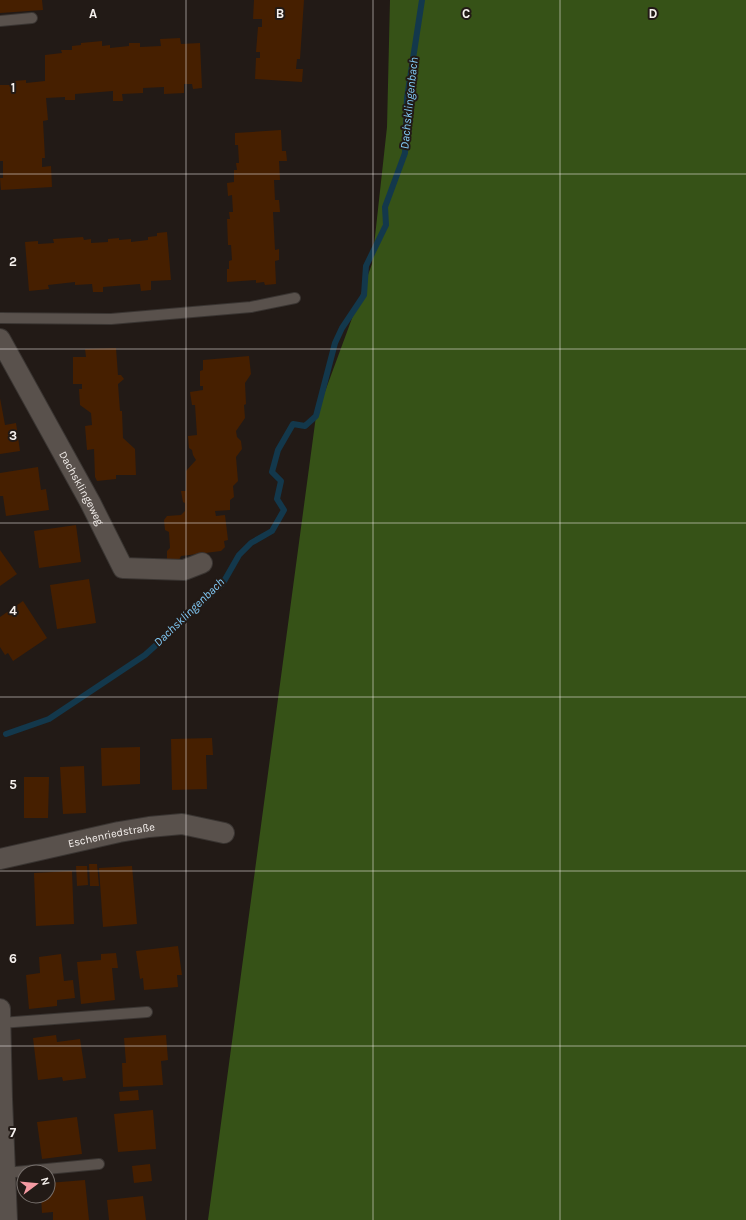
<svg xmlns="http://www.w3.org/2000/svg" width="746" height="1220" font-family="Karla,sans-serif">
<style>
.forest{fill:#365217}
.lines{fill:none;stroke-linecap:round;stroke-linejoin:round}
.stream{stroke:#13384c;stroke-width:6}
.building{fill:#461f00}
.lane-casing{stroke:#3a3532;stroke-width:12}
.street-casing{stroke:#3a3532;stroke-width:22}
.lane{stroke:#59514c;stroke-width:10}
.street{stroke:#59514c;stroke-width:20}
.grid{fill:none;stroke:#f6f1ee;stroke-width:1;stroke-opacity:0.55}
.labels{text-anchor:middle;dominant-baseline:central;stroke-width:4;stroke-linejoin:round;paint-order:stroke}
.street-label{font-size:11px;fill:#f6f1ee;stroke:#221a16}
.water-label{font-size:12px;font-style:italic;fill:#83ccf9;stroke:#221a16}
.grid-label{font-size:13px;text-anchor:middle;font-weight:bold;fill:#f6f1ee;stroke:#221a16;stroke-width:4;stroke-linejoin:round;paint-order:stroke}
</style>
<rect width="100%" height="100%" fill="#221a16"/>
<path class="forest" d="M390 0H746V1220H208L316 416 372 264 387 127Z"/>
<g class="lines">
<path class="stream" d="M6 734 49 719 145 655 196 609 223 583 239 555 251 543 272 531 284 510 277 499 281 481 272 472 278 450 293 424 305 426 316 416 335 343 342 328 364 295 366 266 386 225 385 207 405 153 407 98 422 0"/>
</g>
<g class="building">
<path d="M0 0H42L43 10 0 13Z"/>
<path d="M254 0H304L300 59H297L296 69H303L302 82 255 79 256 58H260V52H256L258 27H262V19H253Z"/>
<path d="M180 38 181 44 200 43 202 88 193 89 192 84H184V93L164 94V87L143 88V93L122 94 123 101H113V91L75 94V100H65V97L46 98 48 120 43 121 45 158H42V167L51 166 52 187 1 190 0 178H3V161H0V85H15V81L26 80V83L45 81V55L62 53 61 50H72V46L81 45V43L102 41V46L110 45V48L129 46V43H140V47L161 46 160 39Z"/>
<path d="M281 130 282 151H286L287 161H279L280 180H274L275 200H279L280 212H273L275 250 279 249V260L275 261 276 284 265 285 264 282 256 283V280L227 282V269H229V261L232 260 231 245H228L227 219H230L229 212H233L232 195 228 196 227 183 234 182V170H237L236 163H239L238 145H235V133Z"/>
<path d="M167 232 171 280 151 281V290L141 291 140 284 103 287V292H93L92 284 75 285V282L48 285 49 289 29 291 25 242 38 241V244L54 243 53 239 83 237 84 240 91 239V243L108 242V239L119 238V240L131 239V242L148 240V237L157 236V233Z"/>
<path d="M116 348 118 375H121L124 379 118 384 120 411H122L123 438 135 449 136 475H116V479L97 481 95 477 94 449 87 450 85 426 92 425 91 413 80 405 79 389H82V384H73V357H86L85 349Z"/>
<path d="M249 356 251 374 245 383 246 404 244 405 245 418 236 431 237 437 241 441 242 449 236 457 238 481 233 486 234 497 230 500V510L215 511 216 516 225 515 228 540 224 541 225 547 221 551 181 556 179 560H167V551L170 548 169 532 165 530 164 520 167 516 181 515 185 511V503L183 502 181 491H186V471L196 460 193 455 192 450 189 448 188 436 197 435 195 405H192L190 392 203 390V386H200V371L203 370V360Z"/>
<path d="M0 398 5 425 16 423 20 451 0 454Z"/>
<path d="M38 467 41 490 46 489 49 510 6 516 3 496H0V473Z"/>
<path d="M76 525 81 562 39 568 34 531Z"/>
<path d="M0 550 17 574 0 586Z"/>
<path d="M89 579 96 623 57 629 50 585Z"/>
<path d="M23 601 47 638 13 661 8 653 5 655 0 647V617Z"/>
<path d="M212 738 213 755H206L207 789 172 790 171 739Z"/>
<path d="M140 747V784L102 786 101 748Z"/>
<path d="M84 766 86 813 63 814 60 767Z"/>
<path d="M24 777H49L48 818H24Z"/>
<path d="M89 864H97L99 886H90Z"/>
<path d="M76 866H87L88 885 77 886Z"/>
<path d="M132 866 137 924 103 927 99 868Z"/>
<path d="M72 871 74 924 36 926 34 873Z"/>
<path d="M178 946 182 975H177L178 987 144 990 143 978 140 979 136 951Z"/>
<path d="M116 953 118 968H112L115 1000 81 1004 77 962 101 960V954Z"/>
<path d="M61 954 64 981 73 980 75 998 57 1000V1006L29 1009 26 975 40 973 39 957Z"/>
<path d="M56 1035 57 1042 80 1039 86 1078 63 1081 62 1077 38 1080 33 1038Z"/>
<path d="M166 1035 168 1060 161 1061 163 1085 123 1087 122 1063H126L124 1038Z"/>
<path d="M138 1090 139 1100 120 1101 119 1092Z"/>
<path d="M153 1110 156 1149 118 1152 114 1114Z"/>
<path d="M77 1117 82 1154 42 1159 37 1122Z"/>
<path d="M150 1164 152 1181 134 1183 132 1166Z"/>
<path d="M85 1180 89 1220H53V1212L42 1213 41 1196H48V1183Z"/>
<path d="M143 1196 146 1220H109L107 1200Z"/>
</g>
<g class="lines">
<defs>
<g id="lane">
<path d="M0 21 32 18"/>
<path d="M0 318 111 319 251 307 295 298"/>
<path d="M1 1023 147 1012"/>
<path d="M5 1173 99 1164"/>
</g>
<g id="street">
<path id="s1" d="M0 339 90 502 123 568 184 570 202 563"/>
<path id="s2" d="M0 859 119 832 149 827 182 824 224 833"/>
<path d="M0 1009 2 1099 7 1220"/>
</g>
</defs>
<use href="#lane" class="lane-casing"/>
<use href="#street" class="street-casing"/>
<use href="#lane" class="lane"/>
<use href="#street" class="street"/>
</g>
<path class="grid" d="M186 0V1220M373 0V1220M560 0V1220M0 174H746M0 349H746M0 523H746M0 697H746M0 871H746M0 1046H746"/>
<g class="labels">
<g class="street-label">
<text stroke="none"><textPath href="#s1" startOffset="170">Dachsklingeweg</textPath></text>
<text stroke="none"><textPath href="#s2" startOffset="114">Eschenriedstraße</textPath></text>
</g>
<g class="water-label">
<text transform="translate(409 103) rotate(-84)">Dachsklingenbach</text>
<text transform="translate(189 612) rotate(-44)">Dachsklingenbach</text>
</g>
</g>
<g class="grid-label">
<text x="93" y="18">A</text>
<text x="280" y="18">B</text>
<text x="466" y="18">C</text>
<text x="653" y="18">D</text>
<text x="13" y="92">1</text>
<text x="13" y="266">2</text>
<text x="13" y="440">3</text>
<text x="13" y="615">4</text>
<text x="13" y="789">5</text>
<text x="13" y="963">6</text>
<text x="13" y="1137">7</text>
</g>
<g transform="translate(36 1184) rotate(74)"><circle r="19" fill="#221a16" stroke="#77706c"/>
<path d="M0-3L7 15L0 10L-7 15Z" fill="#f49aa2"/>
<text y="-6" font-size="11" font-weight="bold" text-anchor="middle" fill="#f6f1ee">N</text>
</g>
</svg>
